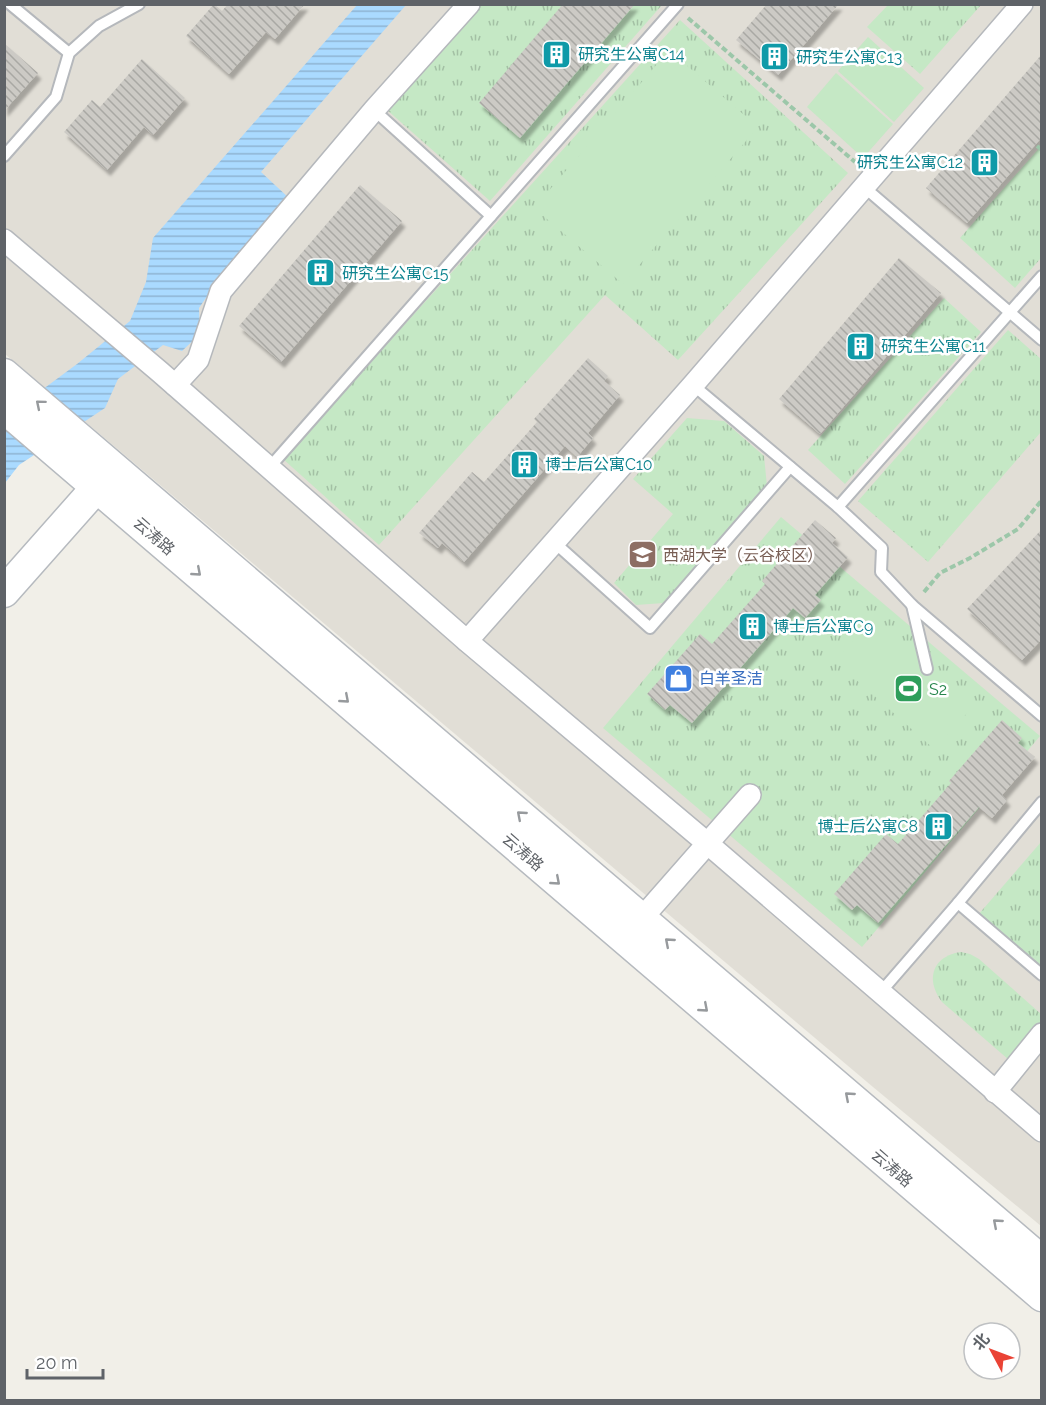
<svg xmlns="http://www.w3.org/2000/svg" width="1046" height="1405" font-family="Raleway,'Noto Sans SC',sans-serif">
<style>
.education{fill:#e1ded6}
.grass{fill:url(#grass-tufts)}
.pitch{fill:#c5e8c5}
.water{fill:url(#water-rules)}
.building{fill:url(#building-back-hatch);filter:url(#shadow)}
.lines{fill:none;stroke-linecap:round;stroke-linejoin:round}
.lane-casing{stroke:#b5b8bc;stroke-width:14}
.street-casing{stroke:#b5b8bc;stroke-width:24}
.secondary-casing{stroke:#b6babf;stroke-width:33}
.path{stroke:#9cc7a9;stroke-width:4;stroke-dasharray:6 3;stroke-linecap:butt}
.lane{stroke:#fff;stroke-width:10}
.street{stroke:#fff;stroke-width:21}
.secondary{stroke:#fff;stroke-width:30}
.oneway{stroke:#979a9d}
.labels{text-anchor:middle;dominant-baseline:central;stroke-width:5;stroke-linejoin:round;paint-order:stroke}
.culture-label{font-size:16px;fill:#0d838f;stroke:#fff;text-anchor:start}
.street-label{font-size:16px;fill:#5f6368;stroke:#fff}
.education-label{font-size:16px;fill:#785e54;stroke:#fff;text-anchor:start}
.shop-label{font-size:16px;fill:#366cbe;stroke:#fff;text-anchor:start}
.leisure-label{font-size:16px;fill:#27864d;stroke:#fff;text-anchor:start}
</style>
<defs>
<pattern id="grass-tufts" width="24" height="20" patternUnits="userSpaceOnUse" patternTransform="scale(1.5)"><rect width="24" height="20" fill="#c5e8c5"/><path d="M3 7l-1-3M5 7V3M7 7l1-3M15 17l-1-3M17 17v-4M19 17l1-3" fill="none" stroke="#a3c0a4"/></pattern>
<pattern id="water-rules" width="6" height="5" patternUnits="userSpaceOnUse" patternTransform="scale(1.5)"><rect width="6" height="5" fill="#aadaff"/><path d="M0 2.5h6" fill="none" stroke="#8eb4d2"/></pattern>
<pattern id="building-back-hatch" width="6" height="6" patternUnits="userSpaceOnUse" patternTransform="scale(1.5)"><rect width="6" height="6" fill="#cccac5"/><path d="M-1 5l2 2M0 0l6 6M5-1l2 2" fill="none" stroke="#a9a8a4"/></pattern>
<filter id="shadow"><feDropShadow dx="3.5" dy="6" stdDeviation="1.5" flood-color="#0004"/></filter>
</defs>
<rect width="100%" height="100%" fill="#f1efe8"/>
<path class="education" d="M5 5H1041V1226L873 1087 5 354Z"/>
<g class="grass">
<path d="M479 5H662L490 201 386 109Z"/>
<path d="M888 5V4L981 5 920 74 867 27Z"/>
<path d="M680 20 848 173 678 360 605 295 379 545 283 459Z"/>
<path d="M1041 146V258L1015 288 960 238Z"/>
<path d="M944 298 981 332 845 484 808 450Z"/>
<path d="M1008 330 1041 359V432L928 562 858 501Z"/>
<path d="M687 418 724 421 764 456 767 486 664 603 636 605 614 583 673 514 633 479Z"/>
<path d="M781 517 1040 736 862 947 603 728Z"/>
<path d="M1041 842V971L978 915Z"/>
<path d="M961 952 970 954 979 959 1041 1014V1023L1009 1060 942 1002C925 980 932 956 961 952Z"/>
</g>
<g class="pitch">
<path d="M868 37 924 88 894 122 838 71Z"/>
<path d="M669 50 758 127 623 284 534 208Z"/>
<path d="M836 73 893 124 863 158 807 107Z"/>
<path d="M871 621 972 708 934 749 835 661Z"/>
</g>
<path class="water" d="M357 5H406L261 172 290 199 212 289 199 308 200 334 182 351 163 345 118 379 105 408 19 465 5 483 4 418 77 364 130 321 146 282 153 238Z"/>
<g class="building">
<path d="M214 4 222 11 228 4H305L275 39 266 32 229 74 186 36Z"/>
<path d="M563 4H635L520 138 479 103Z"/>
<path d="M767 4H839L778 75 736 40Z"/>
<path d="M4 43 38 73 4 111Z"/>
<path d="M1042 54V137L967 223 926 188Z"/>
<path d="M142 59 185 98 153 135 144 127 107 170 64 132 92 100 100 107Z"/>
<path d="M360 185 402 221 281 362 239 326Z"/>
<path d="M899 258 941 293 820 434 779 399Z"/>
<path d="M588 358 608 376 604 381 620 395 588 433 593 438 577 457 565 446 464 562 442 543 438 548 419 533 472 472 484 482 537 422 534 419Z"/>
<path d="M815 520 836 538 832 543 848 557 815 595 821 600 805 618 793 608 692 723 670 705 665 710 647 694 700 634 712 644 765 584 762 581Z"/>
<path d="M1042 529V639L1022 660 967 609Z"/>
<path d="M1002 720 1022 738 1018 743 1035 757 1002 795 1007 800 992 818 979 807 878 923 857 905 852 910 834 894 886 834 898 844 951 783 949 781Z"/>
</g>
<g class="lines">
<defs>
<g id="lane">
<path d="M10 4 69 53"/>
<path d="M4 156 56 97 69 53 99 26 139 4"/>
<path d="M864 187 1042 340"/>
<path d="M491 216 678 4"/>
<path d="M1042 276 838 507 882 548 881 572 912 605 1042 716"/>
<path d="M693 385 838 507"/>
<path d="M269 468 491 216 374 110"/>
<path d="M555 543 650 628 790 467"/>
<path d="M912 605 927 669"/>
<path d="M958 903 1042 975"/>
<path d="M880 993 958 903 1042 802"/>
</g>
<g id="street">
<path d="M4 240 160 372 467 641 707 843 1042 1131"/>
<path d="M175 385 198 360 221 291 374 110 469 4"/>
<path d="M467 641 693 385 1022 4"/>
<path d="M642 918 750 795"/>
<path d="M995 1092 1042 1034"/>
</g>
<g id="secondary">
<path d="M4 374 1042 1261"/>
<path d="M4 408 1042 1296"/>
<path d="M4 592 97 487"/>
</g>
</defs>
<use href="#lane" class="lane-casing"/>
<use href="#street" class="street-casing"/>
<use href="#secondary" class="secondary-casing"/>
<g class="path">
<path d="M688 18 855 162"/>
<path d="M1037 146 1042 150"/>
<path d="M924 592 940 573 970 558 1018 529 1042 500"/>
</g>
<use href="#lane" class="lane"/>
<use href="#street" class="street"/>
<use href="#secondary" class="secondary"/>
</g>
<defs><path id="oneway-chevron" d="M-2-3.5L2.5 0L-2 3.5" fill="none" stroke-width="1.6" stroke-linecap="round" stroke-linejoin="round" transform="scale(1.5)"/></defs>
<g class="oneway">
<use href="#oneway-chevron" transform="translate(40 404) rotate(-140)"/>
<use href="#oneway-chevron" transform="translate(197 572) rotate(41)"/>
<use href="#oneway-chevron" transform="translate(345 699) rotate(41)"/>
<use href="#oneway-chevron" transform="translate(521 815) rotate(-139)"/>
<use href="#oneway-chevron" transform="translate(556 881) rotate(41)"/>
<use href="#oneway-chevron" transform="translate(669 942) rotate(-139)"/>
<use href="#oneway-chevron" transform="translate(704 1008) rotate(41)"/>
<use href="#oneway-chevron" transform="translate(849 1096) rotate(-139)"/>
<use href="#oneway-chevron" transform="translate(997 1223) rotate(-139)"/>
</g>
<defs>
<symbol id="building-square" viewBox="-11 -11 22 22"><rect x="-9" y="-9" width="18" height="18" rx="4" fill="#0f9aa8" stroke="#fff"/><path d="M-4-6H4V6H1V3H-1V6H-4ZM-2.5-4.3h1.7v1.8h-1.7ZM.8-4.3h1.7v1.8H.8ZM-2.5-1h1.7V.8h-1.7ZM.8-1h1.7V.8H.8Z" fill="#fff"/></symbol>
<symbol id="university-square" viewBox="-11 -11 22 22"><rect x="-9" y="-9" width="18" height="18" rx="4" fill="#8d6e63" stroke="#fff"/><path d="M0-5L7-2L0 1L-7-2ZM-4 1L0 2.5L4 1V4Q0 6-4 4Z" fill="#fff"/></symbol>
<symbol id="shop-square" viewBox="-11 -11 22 22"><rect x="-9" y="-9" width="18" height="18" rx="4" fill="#3f7fe0" stroke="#fff"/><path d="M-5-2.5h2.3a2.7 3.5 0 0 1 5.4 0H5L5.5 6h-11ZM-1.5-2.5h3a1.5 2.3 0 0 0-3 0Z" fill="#fff"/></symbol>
<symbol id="stadium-square" viewBox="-11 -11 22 22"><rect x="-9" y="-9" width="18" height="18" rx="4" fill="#2e9e5b" stroke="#fff"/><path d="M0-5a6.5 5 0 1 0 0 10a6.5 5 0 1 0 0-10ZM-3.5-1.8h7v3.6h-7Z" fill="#fff"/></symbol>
</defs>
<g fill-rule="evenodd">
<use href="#building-square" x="540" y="38" width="33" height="33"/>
<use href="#building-square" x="758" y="40" width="33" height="33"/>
<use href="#building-square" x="968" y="146" width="33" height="33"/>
<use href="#building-square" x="304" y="256" width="33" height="33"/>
<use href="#building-square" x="844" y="330" width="33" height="33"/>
<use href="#building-square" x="508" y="448" width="33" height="33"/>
<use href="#university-square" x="626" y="538" width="33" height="33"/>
<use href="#building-square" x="736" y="610" width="33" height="33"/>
<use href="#shop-square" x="662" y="662" width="33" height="33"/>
<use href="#stadium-square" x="892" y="672" width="33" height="33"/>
<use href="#building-square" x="922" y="810" width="33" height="33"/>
</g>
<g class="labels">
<g class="culture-label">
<text x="578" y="54">研究生公寓C14</text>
<text x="796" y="57">研究生公寓C13</text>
<text x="963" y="162" text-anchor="end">研究生公寓C12</text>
<text x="342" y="273">研究生公寓C15</text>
<text x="881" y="346">研究生公寓C11</text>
<text x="545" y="464">博士后公寓C10</text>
<text x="773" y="626">博士后公寓C9</text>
<text x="918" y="826" text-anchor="end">博士后公寓C8</text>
</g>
<g class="street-label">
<text transform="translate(154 536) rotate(41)">云涛路</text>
<text transform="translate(523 852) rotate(41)">云涛路</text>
<text transform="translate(892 1168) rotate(41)">云涛路</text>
</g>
<g class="education-label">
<text x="663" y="555">西湖大学（云谷校区）</text>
</g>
<g class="shop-label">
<text x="699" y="678">白羊圣洁</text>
</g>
<g class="leisure-label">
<text x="929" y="689">S2</text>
</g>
</g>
<rect width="1046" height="1405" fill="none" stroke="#5f6368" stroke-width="12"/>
<g transform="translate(992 1351) rotate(311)"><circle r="28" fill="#ffffff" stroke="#bfc1c3" stroke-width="1.5"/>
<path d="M0-4.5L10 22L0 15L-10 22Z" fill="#ea4335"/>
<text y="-9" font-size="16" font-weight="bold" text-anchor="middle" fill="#5f6368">北</text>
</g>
<path d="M27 1369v9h76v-9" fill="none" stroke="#5f6368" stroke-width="3"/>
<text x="36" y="1369" font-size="18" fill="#5f6368" stroke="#ffffff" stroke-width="4.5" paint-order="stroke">20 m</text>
</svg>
